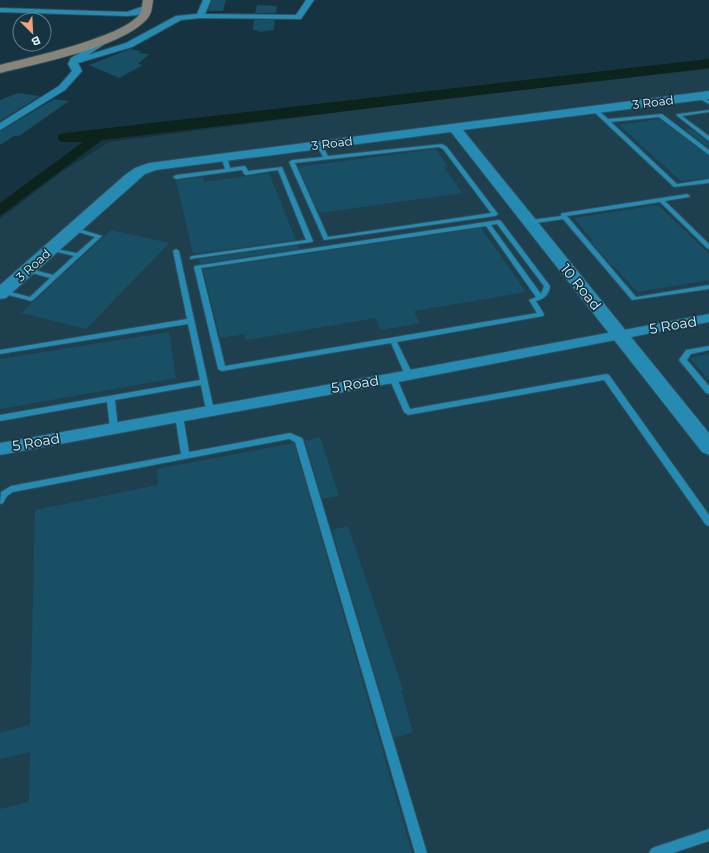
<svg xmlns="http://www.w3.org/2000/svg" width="709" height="853" font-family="Montserrat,sans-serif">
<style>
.built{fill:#1e404e}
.water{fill:#0b231b}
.building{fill:#184f65}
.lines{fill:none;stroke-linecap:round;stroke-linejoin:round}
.service-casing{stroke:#344e5a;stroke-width:2}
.minor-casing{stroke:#344e5a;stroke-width:2}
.tertiary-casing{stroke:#344e5a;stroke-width:2}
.primary-casing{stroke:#344e5a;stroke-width:2}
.service{fill:#258bb2;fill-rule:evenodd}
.minor{fill:#258bb2;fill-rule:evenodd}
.tertiary{fill:#258bb2;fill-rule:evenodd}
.primary{fill:#87847b;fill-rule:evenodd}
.labels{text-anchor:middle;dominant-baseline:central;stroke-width:3.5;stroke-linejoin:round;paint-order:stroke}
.far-street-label{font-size:12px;fill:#d8f2fe;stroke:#153340}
.street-label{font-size:14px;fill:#d8f2fe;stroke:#153340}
</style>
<rect width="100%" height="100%" fill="#153340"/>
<path class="built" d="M709 69V853H0V219L59 174 109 142 473 95Z"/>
<path class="water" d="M709 59V68L102 140 0 216V203L83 142H61L58 139V135L65 133Z"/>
<g class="building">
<path d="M212 0H226L223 11H208Z"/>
<path d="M257 5 277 6 276 13H255Z"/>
<path d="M254 20H275L274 30 258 32V30H253Z"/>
<path d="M130 49 141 51 138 53 149 54 138 64 143 65 119 78 89 65Z"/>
<path d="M18 93 40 96 0 121V100Z"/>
<path d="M54 99 69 101 19 136H14L0 145V131Z"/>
<path d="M660 119 709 156V178L681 181 619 125Z"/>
<path d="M684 129H691L709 142V148Z"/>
<path d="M436 149 448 167H444L462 193 319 213 298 167Z"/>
<path d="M269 173 296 240 193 254 176 180 203 177 204 182Z"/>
<path d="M658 205 709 254V280L637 292 614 266H612L590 241H593L574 218Z"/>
<path d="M481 228 526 292 414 311 420 323 381 330 375 318 246 340 244 334 220 338 203 269Z"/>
<path d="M111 230 169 243 86 329 21 313Z"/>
<path d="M298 245 299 249 200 264 199 259Z"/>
<path d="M169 332 176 378 0 409V359Z"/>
<path d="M709 354V380L690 358Z"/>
<path d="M320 437 339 496 322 499 305 441Z"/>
<path d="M294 443 412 853H0V809L29 802 30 752 0 759V733L30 725 35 510 158 485 157 469Z"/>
<path d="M348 526 403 690H401L413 732 394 738 332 530Z"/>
</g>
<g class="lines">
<defs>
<g id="service">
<path d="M698 96H702L709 101V104L698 98Z"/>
<path d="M593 109H597L608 119 662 114 709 150V155L659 117 611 122 677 184 709 179V183L674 187 593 111Z"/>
<path d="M709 110V112L682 116 709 136V141L676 115 678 114Z"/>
<path d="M317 143H321L328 156 442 144 447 147 498 214 495 216 324 240 289 162 292 160 323 157 316 144ZM439 147 443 149 491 213 328 237 295 163Z"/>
<path d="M224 154 227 156 230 168 244 166 246 167 248 171 282 167 313 241 312 242 190 259V257L192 256 306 240 278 170 246 175 244 174 242 170 176 179 173 177 176 175 225 169 221 156Z"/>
<path d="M687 194 690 196 689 197 665 201 709 244V249L707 248 660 202 567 216 636 297 709 285V289L632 300 563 219 530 224 527 222 530 220 561 216V214L563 213Z"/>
<path d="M499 220 501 221 550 286C549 295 544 299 536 301L544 314 543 316 397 342 413 375 409 378 405 375 391 343 222 371 218 369 194 267 195 266ZM497 224 544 286 541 294 491 225ZM486 226 536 297 529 300 537 313 225 366 201 268Z"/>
<path d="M73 227 102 236 33 300 31 301 1 293V291L3 290 30 297 50 278 25 271V269L27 268 53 275 74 256 49 250V248L77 253 95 237 71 230 70 229Z"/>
<path d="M176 249 179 251 214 410 213 412H207L206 410 201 385 115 400 118 428 114 431 110 428 107 402 0 421V415L200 380 188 324 0 354V350L187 319 173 251Z"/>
<path d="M709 346V350L691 354 687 360 709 386V394L706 393 679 360 686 350Z"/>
<path d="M606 374 609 375 709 515V526L706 525 604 380 408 415 404 412 389 378 390 376H396L410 409Z"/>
<path d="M179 413 183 416 189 452 290 433 302 438 303 440 427 853H415L295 442 289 439 13 492 7 496 3 503 0 504 1 492 11 486 181 454 175 416Z"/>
<path d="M709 829V841L673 853H649L651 849 655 847Z"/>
</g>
<g id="minor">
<path d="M203 0H211L205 14 296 15 306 0H314L301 19H298L200 18 181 20 132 47 78 63 82 71 65 90 0 130V123L59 86 72 71 68 64 71 58 107 36 110 35 114 38 88 55 126 43 176 16 197 14Z"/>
<path d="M147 5H150V9L138 15 127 16 0 12V8L127 12Z"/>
<path d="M709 314V322L393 383 0 455V443L393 373Z"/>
</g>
<path id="tertiary" d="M709 91V99L463 130 709 433V455L702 452 451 132 156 170 145 174 6 298 0 299V285L125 175 135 168 149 163Z"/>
<path id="primary" d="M143 0H153C152 7 152 14 146 20 119 48 39 63 0 73V65C31 57 120 38 139 15 142 11 142 5 143 0Z"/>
</defs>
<use href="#service" class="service-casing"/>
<use href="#minor" class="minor-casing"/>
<use href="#tertiary" class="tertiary-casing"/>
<use href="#primary" class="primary-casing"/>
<use href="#service" class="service"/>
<use href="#minor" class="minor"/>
<use href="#tertiary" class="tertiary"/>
<use href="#primary" class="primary"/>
</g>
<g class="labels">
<g class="far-street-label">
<text transform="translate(653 102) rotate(-7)">3 Road</text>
<text transform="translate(332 143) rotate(-7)">3 Road</text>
<text transform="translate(33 265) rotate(-42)">3 Road</text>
</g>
<g class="street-label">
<text transform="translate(581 287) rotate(51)">10 Road</text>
<text transform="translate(673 325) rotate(-10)">5 Road</text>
<text transform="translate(355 384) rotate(-10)">5 Road</text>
<text transform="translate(36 442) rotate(-10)">5 Road</text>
</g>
</g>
<g transform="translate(32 32) rotate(156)"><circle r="19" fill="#153340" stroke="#637f8c"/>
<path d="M0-3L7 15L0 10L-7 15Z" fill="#f0a279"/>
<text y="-6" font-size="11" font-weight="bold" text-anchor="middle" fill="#d8f2fe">B</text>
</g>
</svg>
